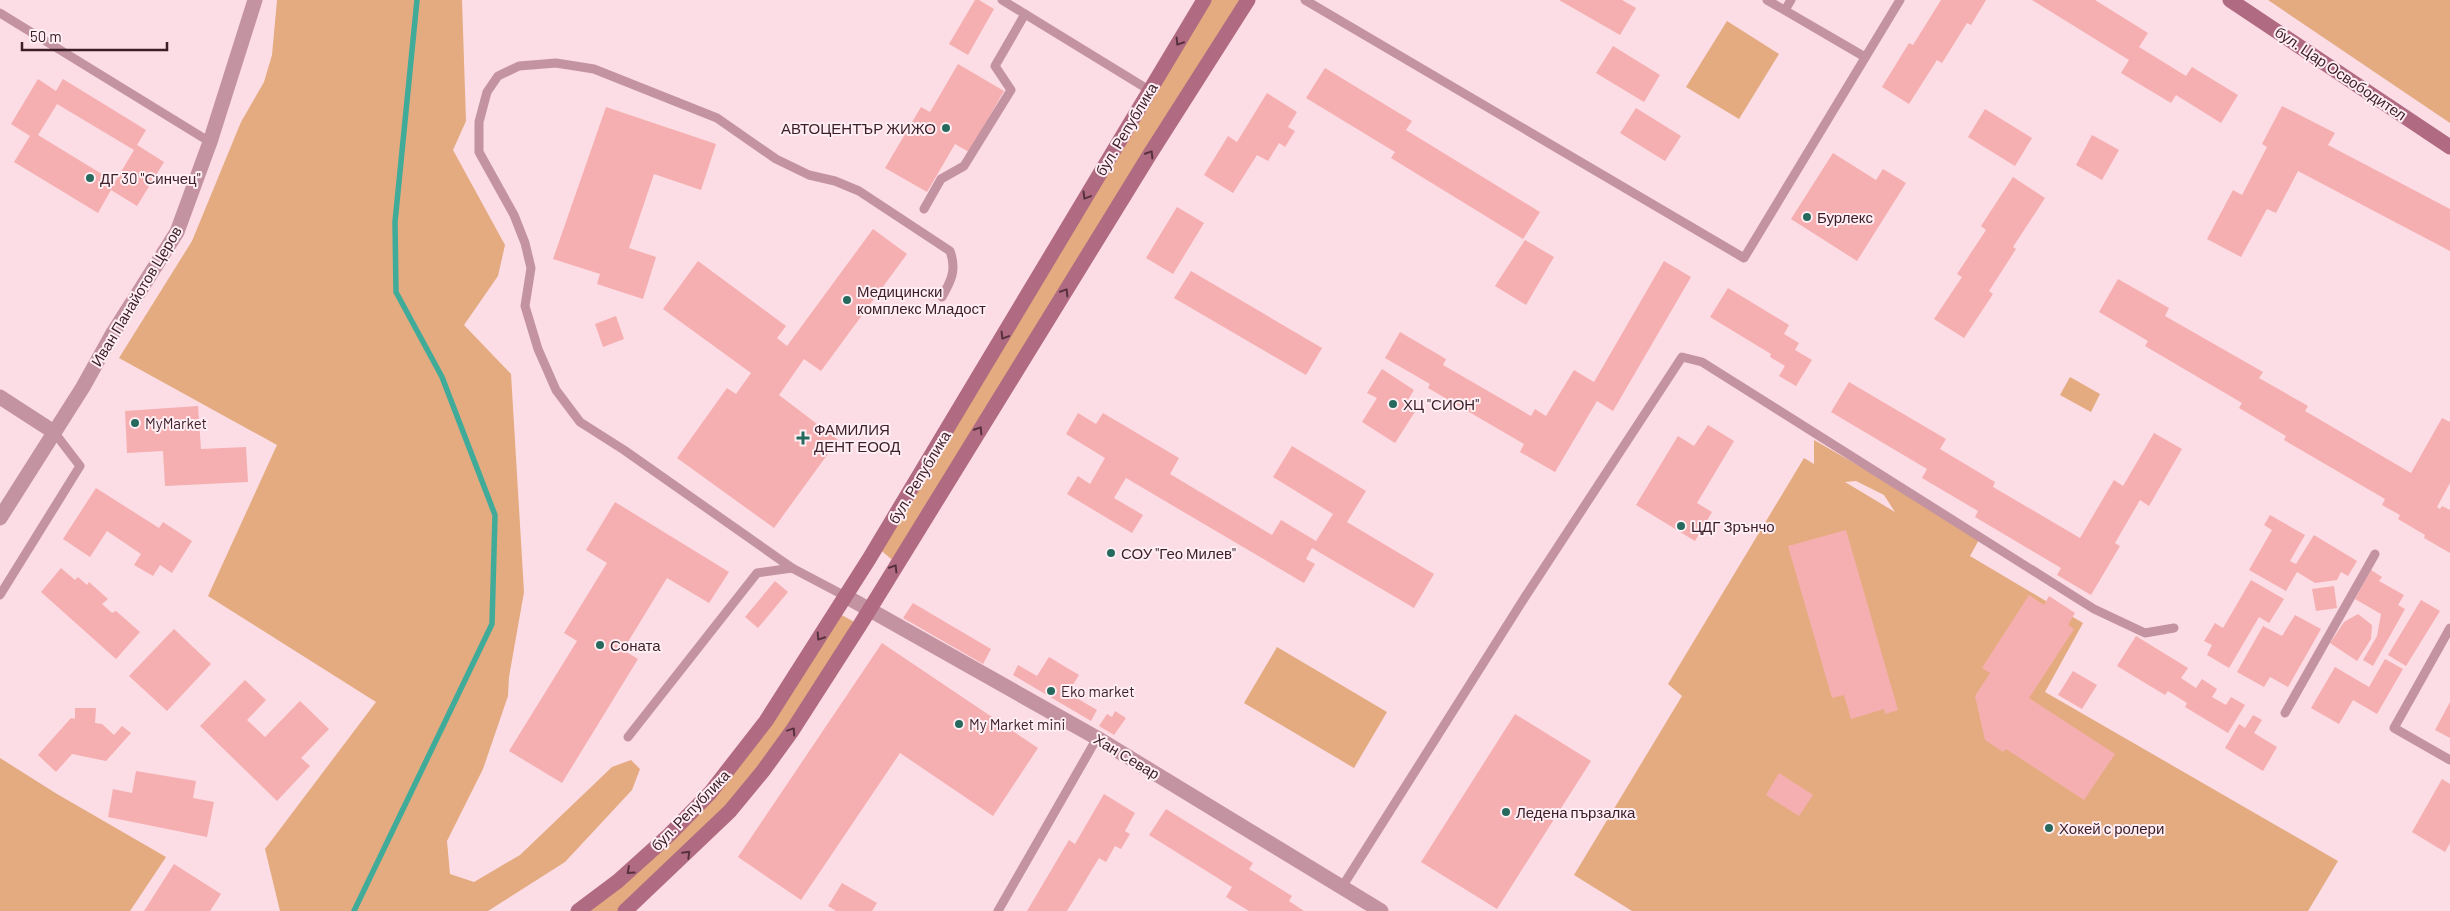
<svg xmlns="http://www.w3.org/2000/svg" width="2450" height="911" font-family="Barlow,sans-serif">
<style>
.green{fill:#e4ab80;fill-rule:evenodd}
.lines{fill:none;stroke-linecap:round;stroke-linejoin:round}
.stream{stroke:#41ab9a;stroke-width:5.5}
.building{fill:#f6afb0;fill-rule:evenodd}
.lane{stroke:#c493a2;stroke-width:9}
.street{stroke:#c493a2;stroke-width:15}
.secondary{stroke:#b06a82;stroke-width:15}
.oneway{stroke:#58313e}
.poi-dot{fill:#256a5d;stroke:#ffeef3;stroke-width:2}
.labels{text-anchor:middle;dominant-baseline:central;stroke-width:4;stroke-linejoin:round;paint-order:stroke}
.street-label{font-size:15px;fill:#3b1e28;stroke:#ffeef3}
.poi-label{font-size:15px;fill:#3b1e28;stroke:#ffeef3;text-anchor:start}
</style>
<rect width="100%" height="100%" fill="#fcdce5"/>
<g class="green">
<path d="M277 0H462L466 121 453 150 505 245 498 276 464 325 511 374 524 592 509 677 508 696 483 769 447 841 450 874 474 882 520 855 612 767 631 760 640 769 632 790 565 862 488 911H280L265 849 376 702 208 596 277 445 119 358 192 241 241 122 264 82 272 55Z"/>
<path d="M1204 0H1248L897 564 877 547Z"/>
<path d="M2268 0H2450V123Z"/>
<path d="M1727 21 1779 54 1739 119 1686 87Z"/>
<path d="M2070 377 2100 394 2091 412 2060 395Z"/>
<path d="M1814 440 1981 536 1970 556 2083 623 2045 692 2338 861 2308 911H1632L1574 875 1682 696 1668 684 1804 458 1814 464ZM1856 481 1884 495 1895 512 1845 482Z"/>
<path d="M836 612 860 625 763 771 625 911H578L710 793Z"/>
<path d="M1277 647 1387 712 1354 768 1244 703Z"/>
<path d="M0 758 57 794 166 857 130 911H0Z"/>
</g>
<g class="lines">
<path class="stream" d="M354 911 492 624 495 515 442 377 396 292 395 222 417 0"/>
</g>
<g class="building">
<path d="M975 0H979L994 9 968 55 949 44Z"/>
<path d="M1559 0H1622L1636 8 1620 35Z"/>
<path d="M1941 0H1986L1971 25 1967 23 1942 63 1937 60 1909 104 1882 87 1909 43 1913 45Z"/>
<path d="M2032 0H2095L2148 33 2139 47 2186 76 2192 67 2238 95 2221 123 2176 95 2171 103 2121 73 2129 60Z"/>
<path d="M1613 46 1660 75 1644 102 1596 73Z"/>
<path d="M958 64 1004 91 969 152 955 144 927 192 885 168 921 107 930 112Z"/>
<path d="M1325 68 1412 121 1406 130 1540 212 1523 239 1391 158 1395 152 1306 98Z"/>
<path d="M38 79 56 91 63 79 146 130 137 145 164 162 137 206 111 190 98 213 14 162 30 136 11 124ZM57 104 134 150 115 182 38 135Z"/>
<path d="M1267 93 1297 112 1288 127 1295 131 1285 147 1279 143 1268 161 1257 155 1233 193 1204 175 1228 136 1237 142Z"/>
<path d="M2282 106 2335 133 2328 145 2450 209V251L2298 171 2276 213 2267 209 2241 257 2207 239 2233 190 2242 195 2267 147 2262 144Z"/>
<path d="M606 107 716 144 701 190 654 174 629 248 656 257 643 299 597 284 600 274 553 259Z"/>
<path d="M1636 108 1681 136 1665 161 1620 133Z"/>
<path d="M1985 109 2032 138 2015 166 1968 137Z"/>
<path d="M2092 135 2119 150 2102 180 2076 165Z"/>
<path d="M1833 153 1876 180 1883 169 1906 183 1857 261 1791 219Z"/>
<path d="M2013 177 2045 198 2013 247 2016 249 1989 291 1993 294 1964 338 1934 319 1962 277 1957 274 1986 230 1981 226Z"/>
<path d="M1177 207 1204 223 1173 274 1146 258Z"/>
<path d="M873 229 907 254 821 371 804 359 779 395 838 440 774 528 677 458 727 388 736 394 751 373 663 309 698 261 786 326 777 338 787 346Z"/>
<path d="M1525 240 1554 257 1526 305 1495 286Z"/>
<path d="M1664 261 1691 277 1613 411 1597 401 1555 472 1520 452 1524 444 1428 388 1430 384 1385 358 1400 332 1446 359 1443 365 1531 416 1535 409 1546 416 1574 370 1594 382Z"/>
<path d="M1191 271 1322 348 1306 375 1174 298Z"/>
<path d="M2118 279 2169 308 2165 316 2263 372 2259 378 2308 406 2305 411 2411 473 2442 418 2450 422V483L2437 507 2440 509 2442 506 2450 510V553L2424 538 2425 535 2398 519 2400 515 2382 505 2385 499 2284 440 2286 436 2239 408 2242 403 2145 346 2148 341 2099 312Z"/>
<path d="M1728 288 1789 325 1784 334 1799 343 1795 350 1812 360 1796 386 1779 376 1785 366 1770 357 1771 354 1710 317Z"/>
<path d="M616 316 624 339 603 347 595 324Z"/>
<path d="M1382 369 1414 390 1408 400 1418 407 1395 443 1362 422 1377 398 1367 393Z"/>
<path d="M1849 382 1946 439 1940 449 1995 482 1993 487 2080 538 2114 480 2123 486 2154 433 2182 449 2149 506 2140 500 2115 543 2120 546 2091 595 2057 575 2061 568 1975 517 1978 511 1922 478 1927 469 1831 412Z"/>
<path d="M198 406 201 449 246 447 248 482 165 486 163 451 127 453 125 411Z"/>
<path d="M1078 413 1096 424 1103 413 1179 458 1170 474 1272 535 1281 520 1316 541 1333 514 1273 477 1292 446 1366 491 1347 522 1434 574 1414 608 1312 548 1306 559 1315 564 1304 583 1126 478 1114 498 1143 515 1132 533 1067 494 1078 476 1090 484 1105 458 1066 434Z"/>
<path d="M1708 425 1734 441 1697 503 1712 512 1695 541 1636 505 1678 436 1694 446Z"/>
<path d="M96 488 159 528 163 522 192 541 172 573 160 565 153 576 134 565 141 554 107 531 90 557 63 539Z"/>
<path d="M615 502 729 572 709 603 667 578 623 650 638 659 562 783 509 751 577 641 564 633 607 563 586 550Z"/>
<path d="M2270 515 2305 535 2290 561 2296 564 2314 535 2357 561 2348 576 2341 572 2337 580 2315 583 2297 572 2286 591 2249 570 2272 530 2264 525Z"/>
<path d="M1846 530 1898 710 1885 714 1884 709 1851 719 1844 695 1832 698 1788 546Z"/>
<path d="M61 568 75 580 78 577 87 585 89 582 108 599 102 604 112 613 116 611 140 632 116 659 41 592Z"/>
<path d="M2371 570 2382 577 2379 581 2404 595 2398 605 2405 609 2373 666 2363 660 2377 636 2381 614 2355 599Z"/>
<path d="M2251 580 2284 599 2269 623 2259 617 2229 668 2207 655 2212 645 2204 641 2215 623 2223 628Z"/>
<path d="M775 581 788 592 758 628 745 617Z"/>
<path d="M2334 586 2337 608 2316 611 2312 589Z"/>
<path d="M2029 595 2044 605 2049 596 2075 613 2068 625 2074 629 2029 698 2115 754 2084 800 2006 749 2003 752 1985 740 1975 696 1990 673 1982 668Z"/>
<path d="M2421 600 2440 611 2406 666 2388 655Z"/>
<path d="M913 603 991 649 983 664 903 618Z"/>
<path d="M2358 614 2372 625 2371 639 2357 661 2330 643 2344 622Z"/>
<path d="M2295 615 2321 629 2288 687 2270 677 2264 687 2237 672 2263 626 2282 636Z"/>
<path d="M174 629 211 664 167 711 129 676Z"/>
<path d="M2136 636 2188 668 2181 678 2196 688 2202 679 2217 689 2212 697 2226 705 2231 697 2245 705 2228 733 2185 707 2187 703 2168 691 2165 695 2117 666Z"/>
<path d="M882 643 1038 748 993 816 900 753 801 900 738 857Z"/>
<path d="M1049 657 1079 675 1068 693 1097 710 1091 721 1013 675 1018 665 1037 676Z"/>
<path d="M2385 659 2403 669 2377 714 2353 700 2339 724 2311 708 2335 667 2369 687Z"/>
<path d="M2073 671 2097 685 2082 709 2058 695Z"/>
<path d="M245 680 266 700 247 720 265 737 300 701 329 729 301 758 310 766 277 801 200 726Z"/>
<path d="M2450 702V738L2435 730Z"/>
<path d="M75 708H96L95 723 102 724 114 735 122 726 131 733 106 761 72 754 56 772 38 755 71 718 75 719Z"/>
<path d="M1115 711 1126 718 1114 735 1099 726 1107 714 1112 717Z"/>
<path d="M1515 714 1591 761 1497 909 1421 862Z"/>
<path d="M2253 715 2262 720 2254 733 2277 747 2263 771 2225 748 2239 724 2245 728Z"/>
<path d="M136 771 196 781 193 798 214 802 207 837 108 817 113 789 132 793Z"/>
<path d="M1779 773 1813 795 1799 816 1766 795Z"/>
<path d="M2442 779 2450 784V843L2445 852 2412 832Z"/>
<path d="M1104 794 1135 813 1125 831 1130 834 1121 849 1115 846 1106 862 1099 858 1067 911H1027L1069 840 1075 844Z"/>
<path d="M1166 809 1253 863 1249 869 1292 896 1289 901 1304 911H1249L1226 897 1232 887 1149 835Z"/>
<path d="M174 864 221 894 210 911H144Z"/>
<path d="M842 883 877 903 872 911H836L828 906Z"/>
</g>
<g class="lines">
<g class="lane">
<path d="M1002 0 1149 90"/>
<path d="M1305 0 1744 258 1900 0"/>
<path d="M1767 0 1865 57"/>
<path d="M1785 10 1791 0"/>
<path d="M0 13 210 142"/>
<path d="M924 209 941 179 964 166 1011 90 995 66 1025 14"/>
<path d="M0 595 80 466 54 432"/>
<path d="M847 597 792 568 624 450 580 422 556 390 538 349 525 306 531 268 525 243 514 215 479 152V122L487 92 498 76 519 66 556 63 594 69 717 118 776 159 809 175 835 181 859 191 950 251C957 270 951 281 942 297"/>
<path d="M2450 628 2394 728 2450 760"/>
<path d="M2285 713 2375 554"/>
<path d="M628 737 757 573 792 568"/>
<path d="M1342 887 1525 597 1682 357 1702 362 2094 609 2145 633 2174 628"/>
<path d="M998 911 1097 738"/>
</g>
<g class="street">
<path d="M0 397 54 432"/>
<path d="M0 518 83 387 113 333 177 232 210 142 255 0"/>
<path d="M847 597 1097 738 1381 911"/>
</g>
<g class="secondary">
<path d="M2230 0 2450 147"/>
<path d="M578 911 618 881 669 835 710 793 766 721 869 559 1204 0"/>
<path d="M625 911 730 811 763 771 792 731 860 625 1150 154 1248 0"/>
</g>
</g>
<defs><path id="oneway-chevron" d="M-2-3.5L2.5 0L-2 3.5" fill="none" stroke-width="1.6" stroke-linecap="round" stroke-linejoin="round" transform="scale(1.25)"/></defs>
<g class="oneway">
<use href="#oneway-chevron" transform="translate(1179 42) rotate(122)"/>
<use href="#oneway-chevron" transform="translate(1150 154) rotate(-58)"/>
<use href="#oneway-chevron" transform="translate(1086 196) rotate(121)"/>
<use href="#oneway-chevron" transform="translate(1065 292) rotate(-58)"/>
<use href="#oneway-chevron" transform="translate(1004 336) rotate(121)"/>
<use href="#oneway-chevron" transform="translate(979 430) rotate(-58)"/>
<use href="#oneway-chevron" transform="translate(894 568) rotate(-58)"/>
<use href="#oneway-chevron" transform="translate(820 637) rotate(123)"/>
<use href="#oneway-chevron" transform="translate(792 731) rotate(-56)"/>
<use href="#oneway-chevron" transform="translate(687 854) rotate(-45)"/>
<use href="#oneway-chevron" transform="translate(630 871) rotate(138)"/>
</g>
<g class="poi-dot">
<circle cx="946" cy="128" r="5"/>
<circle cx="90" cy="178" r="5"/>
<circle cx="1807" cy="217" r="5"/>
<circle cx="847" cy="300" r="5"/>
<circle cx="1393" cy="404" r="5"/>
<circle cx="135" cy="423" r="5"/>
<path d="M800.5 430.5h5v5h5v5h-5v5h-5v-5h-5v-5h5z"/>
<circle cx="1681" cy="526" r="5"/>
<circle cx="1111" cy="553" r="5"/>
<circle cx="600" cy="645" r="5"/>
<circle cx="1051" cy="691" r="5"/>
<circle cx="959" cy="724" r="5"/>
<circle cx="1506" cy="812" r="5"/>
<circle cx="2049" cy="828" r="5"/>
</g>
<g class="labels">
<g class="street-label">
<text transform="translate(2341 73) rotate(34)">бул. Цар Освободител</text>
<text transform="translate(1126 129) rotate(-59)">бул. Република</text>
<text transform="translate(136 296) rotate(-59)">Иван Панайотов Церов</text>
<text transform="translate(919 477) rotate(-59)">бул. Република</text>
<text transform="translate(1127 756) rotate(31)">Хан Севар</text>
<text transform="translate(690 810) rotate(-46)">бул. Република</text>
</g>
<g class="poi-label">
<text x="936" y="128" text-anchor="end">АВТОЦЕНТЪР ЖИЖО</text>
<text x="100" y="178">ДГ 30 "Синчец"</text>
<text x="1817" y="217">Бурлекс</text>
<text x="857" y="291">Медицински<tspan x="857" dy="17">комплекс Младост</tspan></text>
<text x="1403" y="404">ХЦ "СИОН"</text>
<text x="145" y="423">MyMarket</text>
<text x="814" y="429">ФАМИЛИЯ<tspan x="814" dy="17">ДЕНТ ЕООД</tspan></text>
<text x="1691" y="526">ЦДГ Зрънчо</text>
<text x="1121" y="553">СОУ "Гео Милев"</text>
<text x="610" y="645">Соната</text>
<text x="1061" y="691">Eko market</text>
<text x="969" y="724">My Market mini</text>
<text x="1516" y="812">Ледена пързалка</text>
<text x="2059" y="828">Хокей с ролери</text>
</g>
</g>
<path d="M22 42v8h145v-8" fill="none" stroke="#3b1e28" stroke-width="2.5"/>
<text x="30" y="42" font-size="15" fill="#3b1e28" stroke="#ffeef3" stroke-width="4" paint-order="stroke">50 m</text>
</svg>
